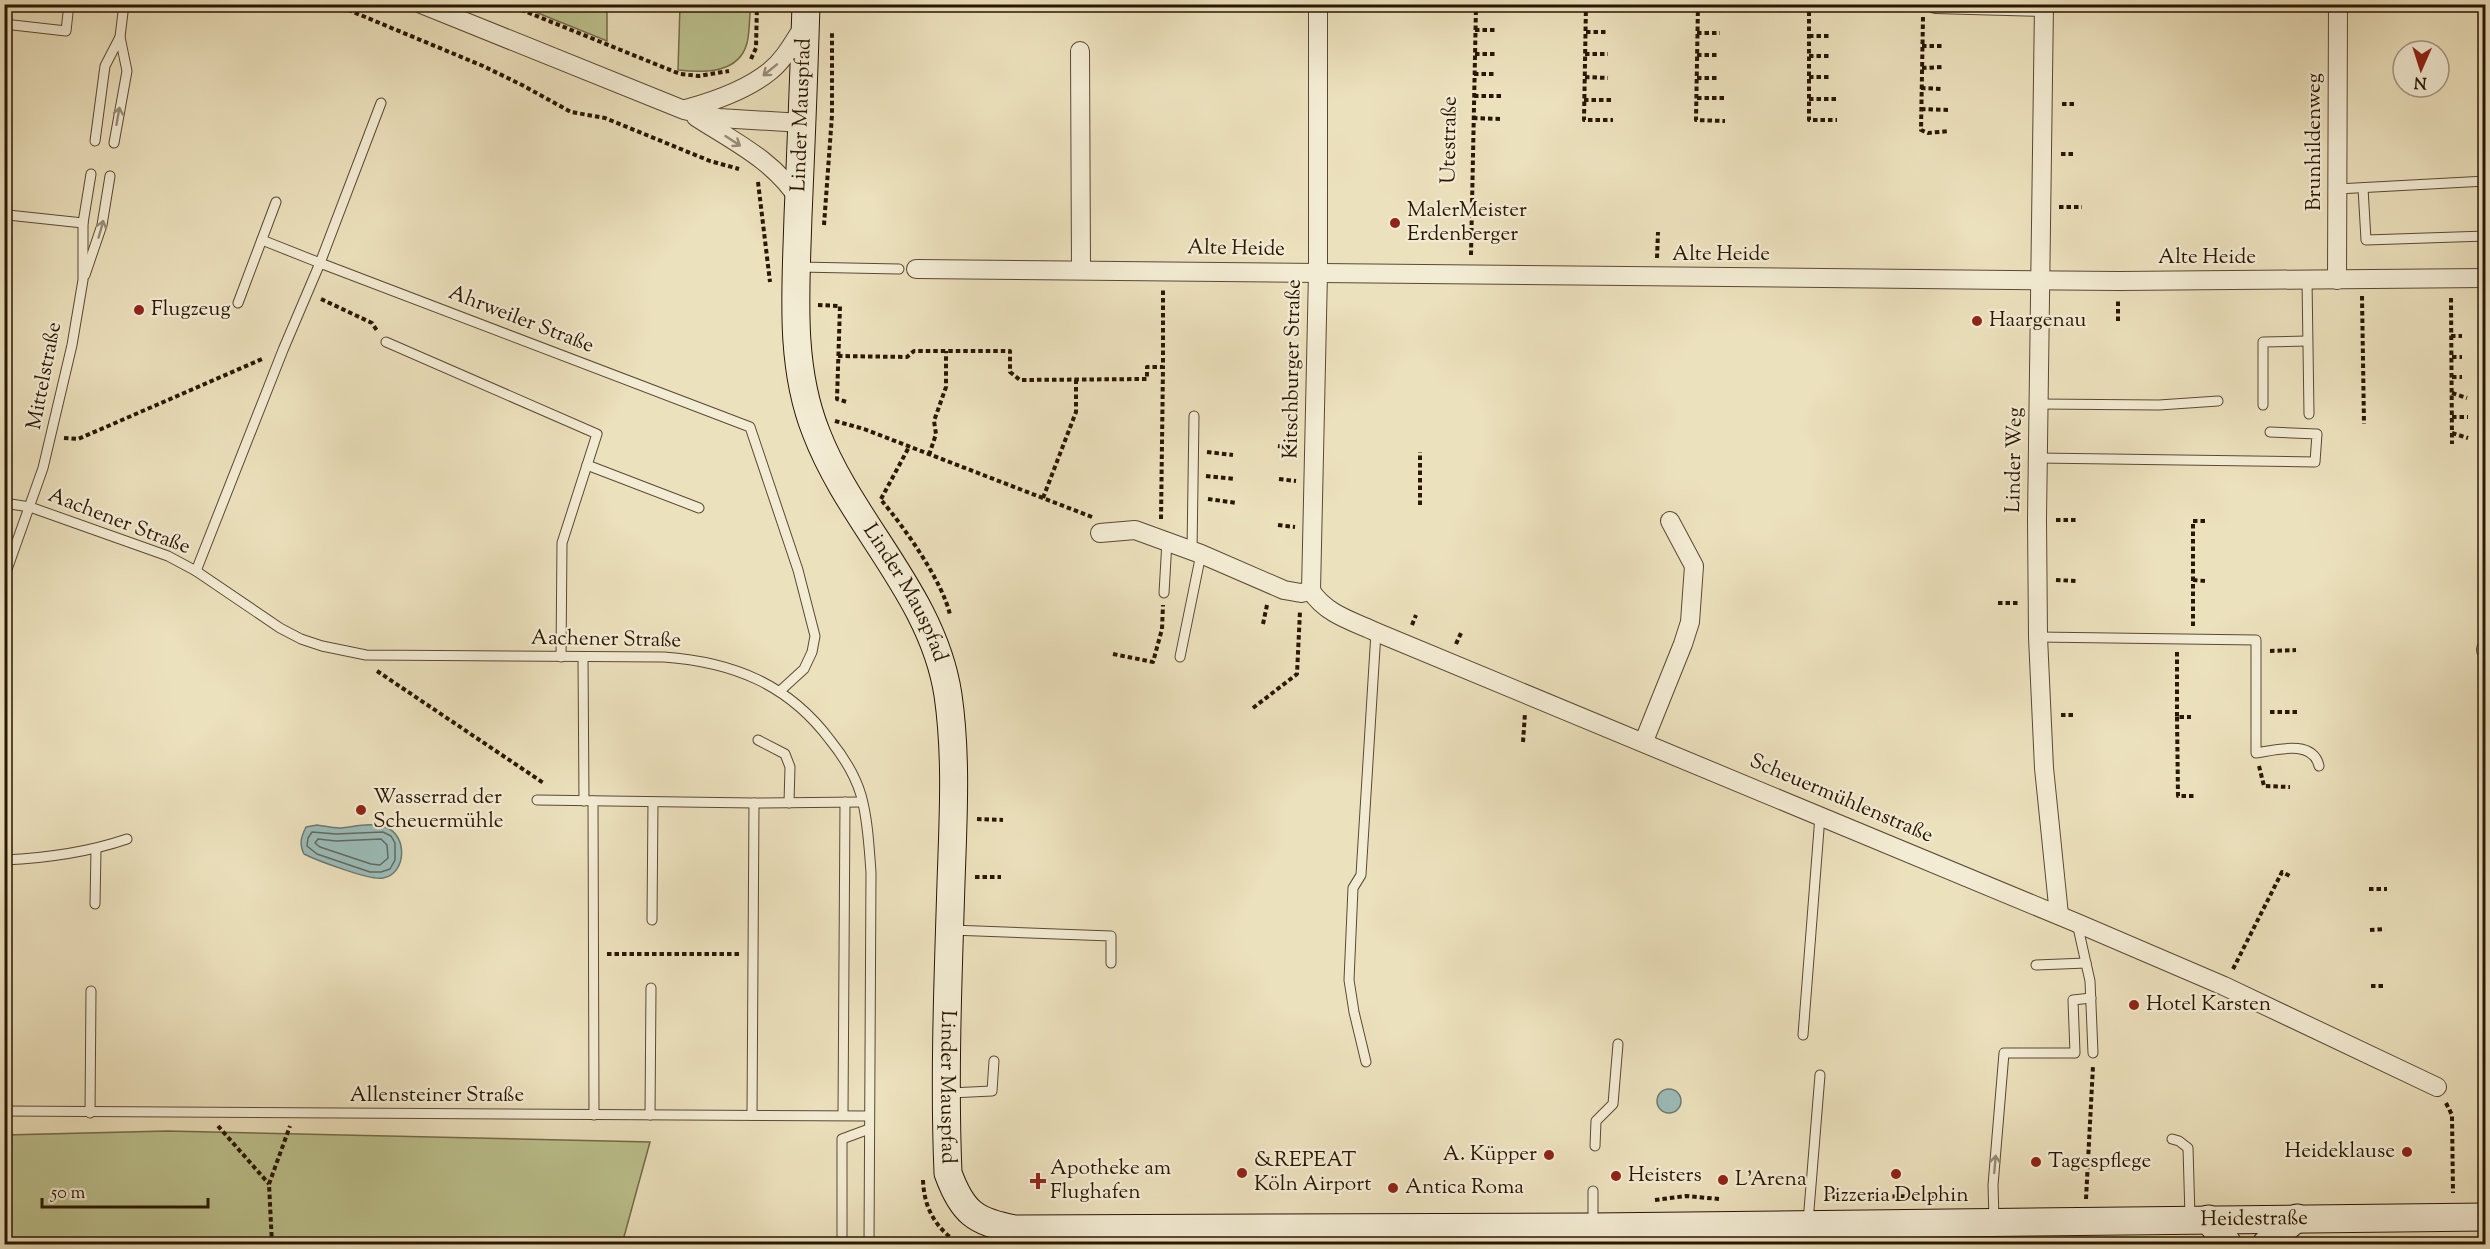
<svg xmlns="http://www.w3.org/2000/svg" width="2490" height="1249" font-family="'Sorts Mill Goudy',serif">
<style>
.green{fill:#bcc28e;stroke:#726c48;stroke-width:1.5}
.water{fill:#9bbcb9;stroke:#6d7a70;stroke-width:1.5}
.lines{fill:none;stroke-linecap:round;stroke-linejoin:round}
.shore{stroke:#62695e;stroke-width:1.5}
.lane-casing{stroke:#5a4932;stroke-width:11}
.street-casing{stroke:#5a4932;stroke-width:20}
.secondary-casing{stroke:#291603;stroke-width:29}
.path{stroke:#291603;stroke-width:4;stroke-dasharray:4.5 3;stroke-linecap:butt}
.lane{stroke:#f3ecd4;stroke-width:9}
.street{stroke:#f3ecd4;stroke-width:18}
.secondary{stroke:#f3ecd4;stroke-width:27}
.oneway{stroke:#988c76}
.poi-dot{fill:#8f2418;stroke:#f3ecd4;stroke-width:2}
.labels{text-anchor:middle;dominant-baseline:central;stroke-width:4.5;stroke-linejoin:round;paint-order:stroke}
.street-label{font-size:21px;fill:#291603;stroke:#f3ecd4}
.poi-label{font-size:21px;fill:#291603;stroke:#f3ecd4;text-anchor:start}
</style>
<rect width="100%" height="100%" fill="#ece1bd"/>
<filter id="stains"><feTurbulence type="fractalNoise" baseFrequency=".00333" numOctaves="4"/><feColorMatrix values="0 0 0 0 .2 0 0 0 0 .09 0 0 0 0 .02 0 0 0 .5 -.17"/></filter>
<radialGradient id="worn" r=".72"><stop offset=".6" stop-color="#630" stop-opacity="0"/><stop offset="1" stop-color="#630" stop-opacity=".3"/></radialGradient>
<g class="green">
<path d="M518 5H607V41Z"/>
<path d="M680 5H751C749 17 750 31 747 43 739 74 703 73 678 70Z"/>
<path d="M167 1131 650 1142 622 1244H5V1135Z"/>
</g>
<g class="water">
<path d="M317 825C324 826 332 828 340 828 353 827 373 822 385 827 408 834 407 874 383 878 371 881 316 860 304 854 299 844 301 837 306 827Z"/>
<circle cx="1669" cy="1101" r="12"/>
</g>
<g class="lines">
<g class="shore">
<path d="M312 832 336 834 383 832 391 836 395 843V860L390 869 381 872H370L317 854 307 846 308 838Z"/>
<path d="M318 839 336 841 381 839 387 845 388 858 380 865 371 864 320 847 315 843Z"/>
</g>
<defs>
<g id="lane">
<path d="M4 24 66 31 69 4"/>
<path d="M95 141 105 66 120 37"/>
<path d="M114 143 127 71 120 37 124 4"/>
<path d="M2363 188 2366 240 2486 236"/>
<path d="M2337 189 2486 181"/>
<path d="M4 210 8 215 83 223"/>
<path d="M262 240 320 263 381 103"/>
<path d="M799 267 899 269"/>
<path d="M85 275 102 225 110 176"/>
<path d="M2307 280 2309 414"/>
<path d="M238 303 276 202"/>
<path d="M386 342 597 434 562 543 561 657"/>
<path d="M2039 404 2159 405 2218 401"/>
<path d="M2263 405V342L2307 341"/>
<path d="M2038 458 2315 462 2317 434 2270 432"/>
<path d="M587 465 699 508"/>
<path d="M4 503 30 507 168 556 196 571 280 628 301 639 322 646 366 655 664 657C733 662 788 684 830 740 843 756 855 775 861 795 868 820 869 847 871 872L869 1244"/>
<path d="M1192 551 1194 416"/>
<path d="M196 571 283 350 320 263 750 427 798 570 815 636 812 652 804 669 780 691"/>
<path d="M4 578 43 468 72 345 83 280V223L91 174"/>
<path d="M1164 593 1167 541"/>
<path d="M2038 637 2256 640V753C2276 750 2313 739 2319 766"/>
<path d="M583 657 584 801"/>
<path d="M1180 657 1201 554"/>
<path d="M758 740 785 754 790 767 789 803"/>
<path d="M537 800 754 803 862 802"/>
<path d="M593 801 594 1115"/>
<path d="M4 860C47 858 86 853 127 839"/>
<path d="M95 904 96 850"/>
<path d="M652 920 653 802"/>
<path d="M2077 923 2090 981 2093 1053"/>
<path d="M951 930 1111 936V963"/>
<path d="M2036 965 2086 963"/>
<path d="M1803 1035 1820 816"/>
<path d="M1366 1062 1354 1012 1349 980 1353 888 1361 875 1376 632"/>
<path d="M950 1093 992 1091 994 1061"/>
<path d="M4 1111 869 1116"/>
<path d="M90 1113 91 991"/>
<path d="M650 1115 651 988"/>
<path d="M752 1115 754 803"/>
<path d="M843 1115 845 802"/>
<path d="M2172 1139 2179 1141 2188 1148 2190 1217"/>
<path d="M1595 1146 1596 1121 1613 1104 1618 1044"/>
<path d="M1994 1220 1993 1185 2004 1053H2075L2073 1000 2091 998"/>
<path d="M1808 1222 1820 1075"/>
<path d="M1593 1224V1191"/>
<path d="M842 1244V1139L869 1129"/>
</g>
<g id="street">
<path d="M421 4 684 110 719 118 802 123"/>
<path d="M1935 4 2044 7"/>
<path d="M2044 4 2037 519 2038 637 2044 768 2059 915"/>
<path d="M1080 51 1081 269"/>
<path d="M686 109C715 101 747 90 770 71 785 59 794 41 804 26"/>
<path d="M696 117C733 141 775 161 799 200"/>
<path d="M916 269 2119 281 2486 278"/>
<path d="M2337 280 2338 4"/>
<path d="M1100 533 1135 530 1201 554 1284 590 1301 593 1311 591"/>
<path d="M1311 591C1326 614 1352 621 1376 632L2077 923 2224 986 2437 1087"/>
<path d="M1311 591 1318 272V4"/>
<path d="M2486 649V650"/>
<path d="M1644 741 1683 644 1690 622 1694 566 1670 521"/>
</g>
<g id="secondary">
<path id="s1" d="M806 4C804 75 801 146 798 216 796 288 789 364 816 432 851 524 933 595 948 695 957 757 953 821 951 883 948 979 944 1077 948 1173 962 1212 975 1222 1015 1229L1593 1227 2486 1217"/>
<path d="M2208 1219 2228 1244"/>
<path d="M2266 1244 2297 1218"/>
</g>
</defs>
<use href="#lane" class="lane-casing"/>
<use href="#street" class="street-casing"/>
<use href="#secondary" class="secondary-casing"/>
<g class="path">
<path d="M334 4 483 66 522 85 571 112 605 118 710 161 739 169"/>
<path d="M507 4 680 74 699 76 729 71"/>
<path d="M1586 4 1584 120H1613"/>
<path d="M1698 4 1696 120 1725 121"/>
<path d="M1809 4V120H1837"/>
<path d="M1337 5 1355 6"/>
<path d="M1923 17 1921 130 1928 133 1949 131"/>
<path d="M1475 30H1496"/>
<path d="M1586 32H1608"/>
<path d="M1697 33H1720"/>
<path d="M1809 36H1831"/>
<path d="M1922 46H1943"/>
<path d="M1475 54H1496"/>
<path d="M1585 54H1608"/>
<path d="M1697 55H1719"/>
<path d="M1809 56H1831"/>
<path d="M751 59 756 48 757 4"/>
<path d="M1922 68 1943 67"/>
<path d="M1474 74H1496"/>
<path d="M1585 77 1608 78"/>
<path d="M1809 77H1831"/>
<path d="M1697 78H1719"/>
<path d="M1921 88 1943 89"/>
<path d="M1474 96H1502"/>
<path d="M1697 98H1726"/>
<path d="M1809 99H1838"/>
<path d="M1584 100H1614"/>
<path d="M2062 104H2076"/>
<path d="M1921 109 1949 110"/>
<path d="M1473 118 1502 119"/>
<path d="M2061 154H2075"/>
<path d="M758 182 770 282"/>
<path d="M2059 207H2082"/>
<path d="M824 225 832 115V32"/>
<path d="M1471 255 1476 7"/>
<path d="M1657 258 1658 232"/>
<path d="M2362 296 2364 424"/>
<path d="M2451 298 2452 444"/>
<path d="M321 299 372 323 378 332"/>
<path d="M818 305 840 306 837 399 847 402"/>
<path d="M2118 321V300"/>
<path d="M2451 336H2462"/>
<path d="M838 356 907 357 914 351H1010V372L1020 380 1147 379V367H1163V289"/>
<path d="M2452 357H2462"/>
<path d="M2452 377H2462"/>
<path d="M2452 393 2467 398"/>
<path d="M2452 417H2468"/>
<path d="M835 421 864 429 1092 517"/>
<path d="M2452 433 2468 438"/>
<path d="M64 438 78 439 99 430 262 359"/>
<path d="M1278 446 1295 448"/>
<path d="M1207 452 1233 455"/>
<path d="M929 455 936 434 934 421 946 387V351"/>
<path d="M1206 476 1235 479"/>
<path d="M1279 479 1296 481"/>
<path d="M1043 498 1076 412V379"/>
<path d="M881 499 909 447"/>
<path d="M1208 499 1237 503"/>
<path d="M882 501C904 527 943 582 950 615"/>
<path d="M1420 505V452"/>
<path d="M1161 519 1163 367"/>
<path d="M2056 520H2077"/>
<path d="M1278 525 1295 527"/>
<path d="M2056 580 2076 581"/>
<path d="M2193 580 2205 581"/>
<path d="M1998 603H2018"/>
<path d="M1263 624 1267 605"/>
<path d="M1412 625 1416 615"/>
<path d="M2193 626V521H2206"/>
<path d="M1456 644 1461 633"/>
<path d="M2270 651 2296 650"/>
<path d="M2177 652V717H2191"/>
<path d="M1113 654 1153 662 1162 629 1163 605"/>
<path d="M377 671 545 784"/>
<path d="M1253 708 1297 674 1300 611"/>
<path d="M2270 712H2297"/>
<path d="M2061 715H2075"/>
<path d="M2177 717 2178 796H2196"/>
<path d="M1523 742 1525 713"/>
<path d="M2259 766 2264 786 2290 787"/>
<path d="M977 819 1003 820"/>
<path d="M975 877H1001"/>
<path d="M2369 889H2387"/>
<path d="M2370 930 2385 929"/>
<path d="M607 954H740"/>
<path d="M2233 969 2282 872 2290 876"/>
<path d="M2371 986H2386"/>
<path d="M2446 1103 2452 1115 2453 1193"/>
<path d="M218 1126 269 1184"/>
<path d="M923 1180C924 1209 936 1228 959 1244"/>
<path d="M1825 1197 1935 1196"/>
<path d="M2086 1199 2093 1066"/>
<path d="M1655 1200 1686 1196 1719 1199"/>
<path d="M272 1244 269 1184 290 1126"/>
</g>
<use href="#lane" class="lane"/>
<use href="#street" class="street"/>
<use href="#secondary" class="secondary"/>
</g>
<defs><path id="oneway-shaft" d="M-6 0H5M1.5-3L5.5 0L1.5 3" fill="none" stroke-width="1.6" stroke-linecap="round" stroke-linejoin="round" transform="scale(1.5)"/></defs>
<g class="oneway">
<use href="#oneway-shaft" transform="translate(770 70) rotate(141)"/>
<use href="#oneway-shaft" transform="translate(118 116) rotate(-80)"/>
<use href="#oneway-shaft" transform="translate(733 141) rotate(33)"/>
<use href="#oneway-shaft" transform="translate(101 229) rotate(-74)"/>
<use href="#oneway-shaft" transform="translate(1995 1164) rotate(-85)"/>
</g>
<g class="poi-dot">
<circle cx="1395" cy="223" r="6"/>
<circle cx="139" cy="310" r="6"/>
<circle cx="1977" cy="321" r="6"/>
<circle cx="361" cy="810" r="6"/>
<circle cx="2134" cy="1005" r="6"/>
<circle cx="2407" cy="1152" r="6"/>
<circle cx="1549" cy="1155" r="6"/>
<circle cx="2036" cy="1162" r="6"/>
<circle cx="1242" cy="1173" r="6"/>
<circle cx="1896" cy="1174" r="6"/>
<circle cx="1616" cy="1176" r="6"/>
<circle cx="1723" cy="1180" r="6"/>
<path d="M1035 1172h6v6h6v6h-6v6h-6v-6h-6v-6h6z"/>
<circle cx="1393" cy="1188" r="6"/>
</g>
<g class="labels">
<g class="street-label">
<text transform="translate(802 115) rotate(-88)">Linder Mauspfad</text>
<text transform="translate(1450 140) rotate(-89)">Utestraße</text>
<text transform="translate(2315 142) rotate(-90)">Brunhildenweg</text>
<text transform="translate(1236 249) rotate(1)">Alte Heide</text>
<text x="1721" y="255">Alte Heide</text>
<text x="2207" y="258">Alte Heide</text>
<text transform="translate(521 320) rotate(21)">Ahrweiler Straße</text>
<text transform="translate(1293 369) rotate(-89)">Kitschburger Straße</text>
<text transform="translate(45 376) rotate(-79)">Mittelstraße</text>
<text transform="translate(2015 460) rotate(-89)">Linder Weg</text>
<text transform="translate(119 522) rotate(21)">Aachener Straße</text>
<text stroke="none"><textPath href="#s1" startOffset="615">Linder Mauspfad</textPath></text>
<text transform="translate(606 640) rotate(1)">Aachener Straße</text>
<text transform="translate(1841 799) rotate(23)">Scheuermühlenstraße</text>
<text stroke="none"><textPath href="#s1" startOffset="1119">Linder Mauspfad</textPath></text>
<text x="437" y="1096">Allensteiner Straße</text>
<text stroke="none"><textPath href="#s1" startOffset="2538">Heidestraße</textPath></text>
</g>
<g class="poi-label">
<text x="1407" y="211">MalerMeister<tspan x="1407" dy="24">Erdenberger</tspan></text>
<text x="151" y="310">Flugzeug</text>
<text x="1989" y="321">Haargenau</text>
<text x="373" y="798">Wasserrad der<tspan x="373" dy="24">Scheuermühle</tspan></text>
<text x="2146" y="1005">Hotel Karsten</text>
<text x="2395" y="1152" text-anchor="end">Heideklause</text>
<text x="1537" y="1155" text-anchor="end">A. Küpper</text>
<text x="1254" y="1161">&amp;REPEAT<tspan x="1254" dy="24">Köln Airport</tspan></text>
<text x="2048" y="1162">Tagespflege</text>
<text x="1050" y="1169">Apotheke am<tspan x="1050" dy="24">Flughafen</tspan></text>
<text x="1628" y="1176">Heisters</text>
<text x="1735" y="1180">L'Arena</text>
<text x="1405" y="1188">Antica Roma</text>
<text x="1896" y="1196" text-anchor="middle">Pizzeria Delphin</text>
</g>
</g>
<rect width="2490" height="1249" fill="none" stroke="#ece1bd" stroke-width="24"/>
<rect x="6" y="6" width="2478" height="1237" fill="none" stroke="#291603" stroke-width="3"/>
<rect x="12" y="12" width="2466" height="1225" fill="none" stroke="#291603" stroke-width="1.5"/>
<g transform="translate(2421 69) rotate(183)"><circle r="28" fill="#f3ecd4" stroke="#a29680" stroke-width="1.5"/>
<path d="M0-4.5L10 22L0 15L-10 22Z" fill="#8f2418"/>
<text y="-9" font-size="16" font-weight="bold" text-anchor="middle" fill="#291603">N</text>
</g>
<path d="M42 1198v9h166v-9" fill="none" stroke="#291603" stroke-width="3"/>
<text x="51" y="1198" font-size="18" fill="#291603" stroke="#f3ecd4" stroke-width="4.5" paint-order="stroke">50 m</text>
<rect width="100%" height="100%" filter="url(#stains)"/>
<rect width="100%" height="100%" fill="url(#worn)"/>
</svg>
